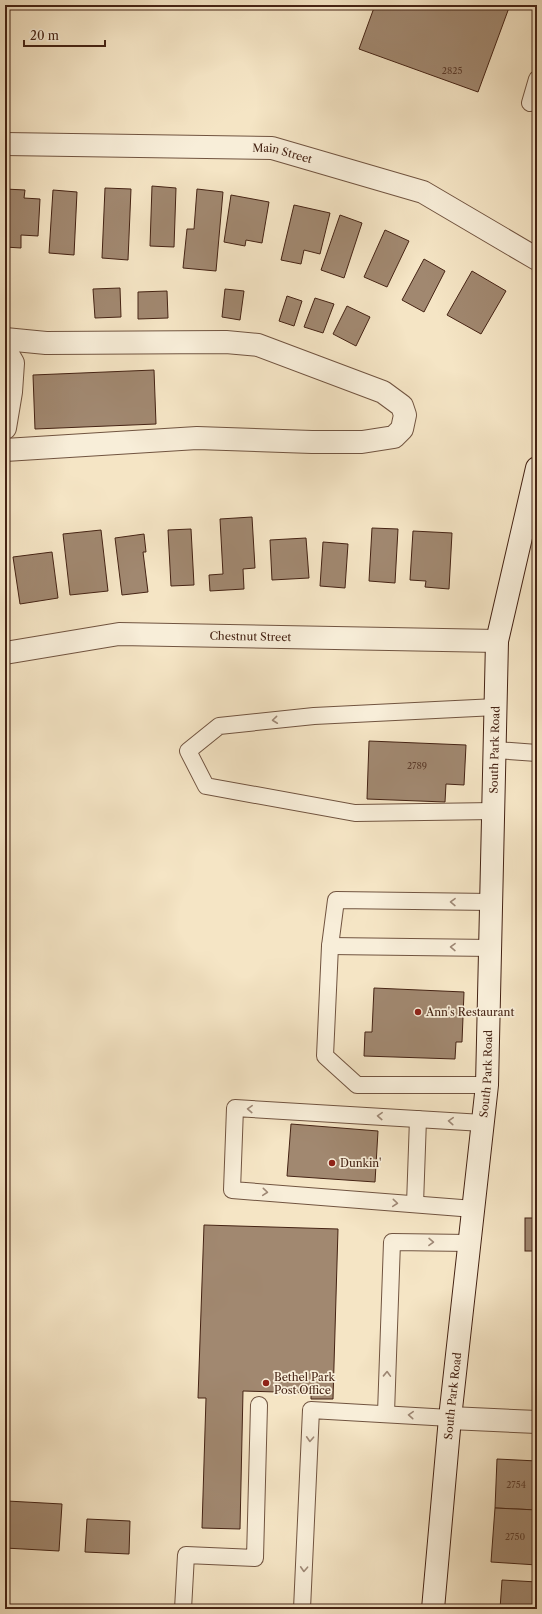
<svg xmlns="http://www.w3.org/2000/svg" width="542" height="1614" font-family="'Libre Caslon Text',serif">
<style>
.building{fill:#a18870;stroke:#452314}
.lines{fill:none;stroke-linecap:round;stroke-linejoin:round}
.lane-casing{stroke:#715440;stroke-width:18}
.street-casing{stroke:#715440;stroke-width:24}
.secondary-casing{stroke:#452314;stroke-width:24}
.lane{stroke:#f8eed9;stroke-width:16}
.street{stroke:#f8eed9;stroke-width:22}
.secondary{stroke:#f8eed9;stroke-width:22}
.oneway{stroke:#9e8876}
.poi-dot{fill:#8f2418;stroke:#f8eed9;stroke-width:1.5}
.labels{text-anchor:middle;dominant-baseline:central;stroke-width:3.5;stroke-linejoin:round;paint-order:stroke}
.number-label{font-size:9px;fill:#5c3c2b}
.street-label{font-size:11px;fill:#452314;stroke:#f8eed9}
.poi-label{font-size:11px;fill:#452314;stroke:#f8eed9;text-anchor:start}
</style>
<rect width="100%" height="100%" fill="#f5e5c5"/>
<filter id="stains"><feTurbulence type="fractalNoise" baseFrequency=".005" numOctaves="4"/><feColorMatrix values="0 0 0 0 .2 0 0 0 0 .09 0 0 0 0 .02 0 0 0 .5 -.17"/></filter>
<radialGradient id="worn" r=".72"><stop offset=".6" stop-color="#630" stop-opacity="0"/><stop offset="1" stop-color="#630" stop-opacity=".3"/></radialGradient>
<g class="building">
<path d="M375 5H510L478 92 359 49Z"/>
<path d="M152 186 176 188 174 247 150 246Z"/>
<path d="M105 188 131 189 128 260 102 258Z"/>
<path d="M5 189 25 190 24 198 40 199 38 236 21 235V248L5 247Z"/>
<path d="M197 189 223 192 216 271 183 268 187 229H194Z"/>
<path d="M53 190 77 192 74 255 49 253Z"/>
<path d="M231 195 269 202 262 243 246 240 245 246 224 242Z"/>
<path d="M294 205 330 213 320 254 304 250 301 264 281 260Z"/>
<path d="M340 215 362 223 344 278 321 270Z"/>
<path d="M385 230 409 241 387 287 364 277Z"/>
<path d="M424 259 445 271 424 312 402 300Z"/>
<path d="M472 271 506 291 481 334 447 315Z"/>
<path d="M120 288 121 317 95 318 93 289Z"/>
<path d="M225 289 244 291 240 320 222 317Z"/>
<path d="M167 291 168 318 138 319V292Z"/>
<path d="M287 296 302 301 294 326 279 321Z"/>
<path d="M315 298 334 304 323 333 304 327Z"/>
<path d="M347 306 370 317 356 346 333 334Z"/>
<path d="M154 370 156 424 35 429 33 375Z"/>
<path d="M252 517 255 568 243 569 244 589 210 591 209 575 223 574 220 519Z"/>
<path d="M372 528 398 529 395 583 369 581Z"/>
<path d="M191 529 194 585 171 586 168 530Z"/>
<path d="M101 530 108 591 70 595 63 534Z"/>
<path d="M413 531 452 533 449 589 425 587 426 581 410 580Z"/>
<path d="M144 534 146 552H143L148 592 122 595 115 538Z"/>
<path d="M306 538 309 578 272 580 270 540Z"/>
<path d="M323 542 348 544 345 588 320 586Z"/>
<path d="M52 552 58 598 20 604 13 557Z"/>
<path d="M369 741 466 745 464 785 446 784 445 802 367 799Z"/>
<path d="M374 988 464 992 462 1042H456L455 1059 364 1056 365 1032H372Z"/>
<path d="M291 1124 378 1131 375 1182 287 1176Z"/>
<rect x="525" y="1218" width="12" height="33"/>
<path d="M204 1225 338 1229 333 1399H311V1393L243 1391 240 1529 202 1528 206 1398H198Z"/>
<path d="M497 1459 537 1461V1510L495 1508Z"/>
<path d="M7 1501 62 1504 59 1551 5 1548Z"/>
<path d="M495 1508 537 1510V1565L491 1562Z"/>
<path d="M87 1519 130 1521 129 1554 85 1552Z"/>
<path d="M502 1580 537 1582V1609H500Z"/>
</g>
<g class="lines">
<defs>
<g id="lane">
<path d="M530 103 537 79"/>
<path d="M496 750 537 753"/>
<path d="M494 811 355 813 206 786 188 751 219 726 314 716 496 707"/>
<path d="M330 946 492 948"/>
<path d="M487 1085H357L325 1056 330 946 336 900 492 902"/>
<path d="M415 1204 418 1119"/>
<path d="M474 1209 232 1190 235 1108 483 1123"/>
<path d="M386 1413 392 1242 470 1243"/>
<path d="M183 1609 186 1555 255 1558 259 1405"/>
<path d="M302 1609 311 1410 450 1418"/>
</g>
<g id="street">
<path id="s1" d="M5 144 272 148 423 192 537 259"/>
<path d="M5 339 46 343 226 342 258 345 383 392 402 406 405 415 402 429 394 437 362 442H312L197 438 5 450"/>
<path d="M5 349 13 363 11 392 5 428"/>
<path id="s2" d="M5 653 119 634 497 641"/>
<path d="M450 1418 537 1422"/>
</g>
<g id="secondary">
<path id="s3" d="M433 1609 450 1418 487 1085 497 641 537 468"/>
</g>
</defs>
<use href="#lane" class="lane-casing"/>
<use href="#street" class="street-casing"/>
<use href="#secondary" class="secondary-casing"/>
<use href="#lane" class="lane"/>
<use href="#street" class="street"/>
<use href="#secondary" class="secondary"/>
</g>
<defs><path id="oneway-chevron" d="M-2-3.5L2.5 0L-2 3.5" fill="none" stroke-width="1.6" stroke-linecap="round" stroke-linejoin="round"/></defs>
<g class="oneway">
<use href="#oneway-chevron" transform="translate(275 720) rotate(174)"/>
<use href="#oneway-chevron" transform="translate(453 902) rotate(-179)"/>
<use href="#oneway-chevron" transform="translate(453 947) rotate(-179)"/>
<use href="#oneway-chevron" transform="translate(250 1109) rotate(-177)"/>
<use href="#oneway-chevron" transform="translate(380 1116) rotate(-177)"/>
<use href="#oneway-chevron" transform="translate(451 1121) rotate(-176)"/>
<use href="#oneway-chevron" transform="translate(265 1192) rotate(5)"/>
<use href="#oneway-chevron" transform="translate(395 1203) rotate(5)"/>
<use href="#oneway-chevron" transform="translate(431 1242) rotate(1)"/>
<use href="#oneway-chevron" transform="translate(387 1374) rotate(-88)"/>
<use href="#oneway-chevron" transform="translate(411 1415) rotate(-176)"/>
<use href="#oneway-chevron" transform="translate(310 1439) rotate(93)"/>
<use href="#oneway-chevron" transform="translate(304 1569) rotate(93)"/>
</g>
<g class="poi-dot">
<circle cx="418" cy="1012" r="4"/>
<circle cx="332" cy="1163" r="4"/>
<circle cx="266" cy="1383" r="4"/>
</g>
<g class="labels">
<g class="number-label">
<text x="452" y="70">2825</text>
<text x="417" y="765">2789</text>
<text x="516" y="1484">2754</text>
<text x="515" y="1536">2750</text>
</g>
<g class="street-label">
<text stroke="none"><textPath href="#s1" startOffset="278">Main Street</textPath></text>
<text stroke="none"><textPath href="#s2" startOffset="247">Chestnut Street</textPath></text>
<text stroke="none"><textPath href="#s3" startOffset="862">South Park Road</textPath></text>
<text stroke="none"><textPath href="#s3" startOffset="538">South Park Road</textPath></text>
<text stroke="none"><textPath href="#s3" startOffset="214">South Park Road</textPath></text>
</g>
<g class="poi-label">
<text x="426" y="1012">Ann's Restaurant</text>
<text x="340" y="1163">Dunkin'</text>
<text x="274" y="1377">Bethel Park<tspan x="274" dy="13">Post Office</tspan></text>
</g>
</g>
<rect width="542" height="1614" fill="none" stroke="#f5e5c5" stroke-width="20"/>
<rect x="6" y="6" width="530" height="1602" fill="none" stroke="#452314" stroke-width="2"/>
<rect x="10" y="10" width="522" height="1594" fill="none" stroke="#452314"/>
<path d="M24 40v6h81v-6" fill="none" stroke="#452314" stroke-width="2"/>
<text x="30" y="40" font-size="12" fill="#452314" stroke="#f8eed9" stroke-width="3" paint-order="stroke">20 m</text>
<rect width="100%" height="100%" filter="url(#stains)"/>
<rect width="100%" height="100%" fill="url(#worn)"/>
</svg>
